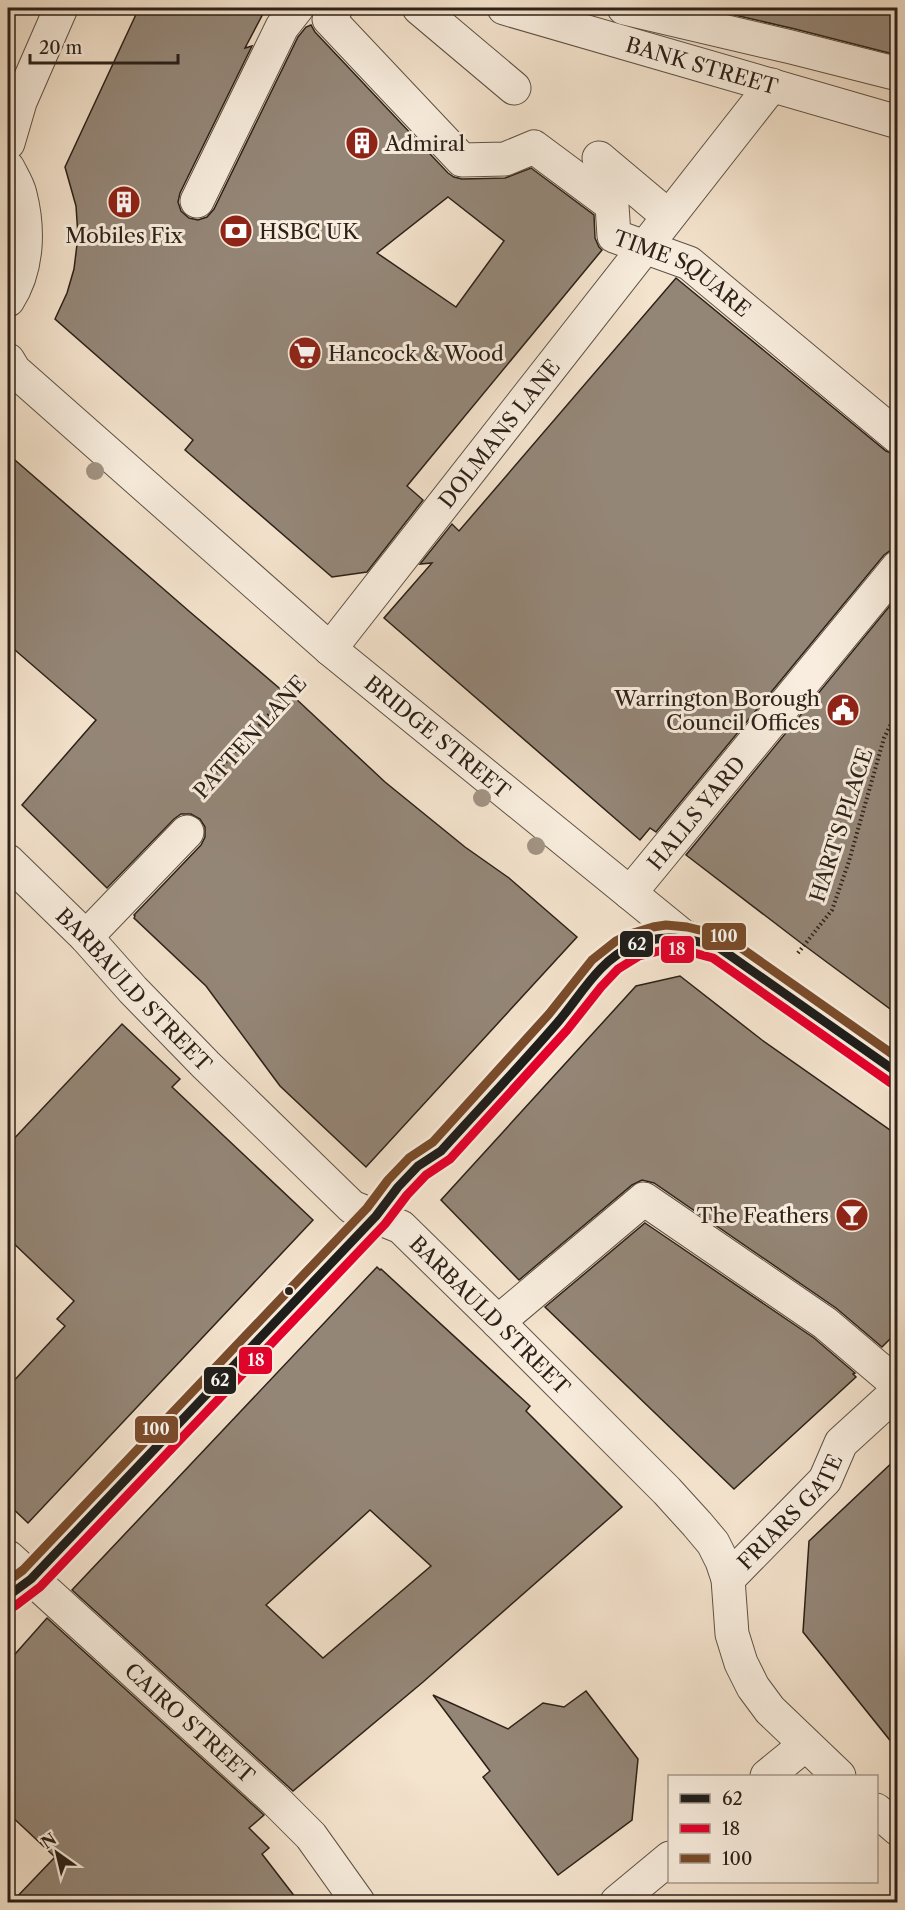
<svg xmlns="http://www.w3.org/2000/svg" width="905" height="1910" font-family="'Libre Caslon Text',serif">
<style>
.building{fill:#948677;stroke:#2c2119;stroke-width:1.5;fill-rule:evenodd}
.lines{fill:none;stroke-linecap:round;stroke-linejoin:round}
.minor-casing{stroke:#5e5246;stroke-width:35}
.path{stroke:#2c2119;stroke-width:4;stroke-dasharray:1.5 3;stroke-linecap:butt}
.minor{stroke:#f8edde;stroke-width:33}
.bus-1-casing{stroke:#f8edde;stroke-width:14}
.bus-2-casing{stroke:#f8edde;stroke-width:14}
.bus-3-casing{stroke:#f8edde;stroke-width:14}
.bus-1{stroke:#1d1d1b;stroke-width:9}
.bus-2{stroke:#e4002b;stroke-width:9}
.bus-3{stroke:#7a4b2a;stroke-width:9}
.tree{fill:#a29383}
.bus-dot{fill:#2c2119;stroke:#f8edde;stroke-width:2}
.labels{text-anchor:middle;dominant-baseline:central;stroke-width:6;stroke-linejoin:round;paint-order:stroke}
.street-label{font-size:21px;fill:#2c2119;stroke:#f8edde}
.poi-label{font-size:21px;fill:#2c2119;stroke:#f8edde;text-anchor:start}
.line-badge{stroke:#f8edde;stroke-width:2}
.badge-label{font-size:16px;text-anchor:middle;font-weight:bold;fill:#fff}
</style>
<rect width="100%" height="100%" fill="#f4e3cd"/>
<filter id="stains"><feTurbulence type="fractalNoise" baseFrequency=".00333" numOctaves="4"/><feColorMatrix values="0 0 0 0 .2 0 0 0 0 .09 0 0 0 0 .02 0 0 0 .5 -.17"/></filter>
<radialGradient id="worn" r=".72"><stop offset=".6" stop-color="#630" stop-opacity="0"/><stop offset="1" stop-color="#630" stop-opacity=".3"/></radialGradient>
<g class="building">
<path d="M139 8H266L245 48 252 46 180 193 178 202 181 211 189 218 198 220 207 217 214 209 298 37 306 27 311 25 315 32 448 173 454 177 462 179 505 178 531 168 594 215 595 238 599 247 602 250 407 486 423 500 367 572 332 577 185 450 193 440 55 319 67 293 74 269 78 236 76 206 65 167ZM448 197 504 241 456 307 377 253Z"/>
<path d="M704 8H897V55L795 29Z"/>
<path d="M676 278 886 451 897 455V549L891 550 884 555 656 832 650 828 640 840 384 618 432 563 420 564 452 524 459 531Z"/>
<path d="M8 454 190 612 292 699 294 697 385 782 465 847 509 878 577 937 366 1167 280 1086 206 986 134 918 135 916 134 915 201 845 205 837V827L200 819 191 814H181L174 819 107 888 22 805 96 720 8 644Z"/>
<path d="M897 597V1014L801 943 686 855Z"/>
<path d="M680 976 762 1040 897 1135V1332L882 1347 836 1308 654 1183 642 1180 632 1185 519 1280 441 1200 636 986Z"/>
<path d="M122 1024 180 1079 172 1087 313 1220 28 1523 8 1504V1387L65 1326 57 1319 74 1301 8 1238V1145Z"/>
<path d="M645 1223 814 1338 855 1373 853 1374 856 1377 734 1489 545 1307Z"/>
<path d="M377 1267 380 1270 381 1269 530 1406 526 1411 622 1507 423 1682 293 1791 72 1590ZM370 1510 431 1566 323 1658 266 1605Z"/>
<path d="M897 1458V1749L803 1632 809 1541Z"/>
<path d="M47 1618 264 1815 249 1828 269 1848 262 1854 299 1902H12L55 1857 8 1813V1662Z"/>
<path d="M586 1691 638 1759 632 1820 558 1875 483 1777 490 1771 433 1695 508 1729 543 1703 564 1707Z"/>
</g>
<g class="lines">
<defs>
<g id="minor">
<path id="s1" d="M336 8 329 19 462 160 505 159 534 147 612 205 614 236 689 263 898 437"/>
<path d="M419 8 514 88"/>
<path id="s2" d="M504 8 898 122"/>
<path d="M624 8 791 47 898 74"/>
<path d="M8 143 20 102 61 8"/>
<path d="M599 158 668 216"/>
<path d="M8 168C12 176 18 185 20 194 29 229 28 269 8 300"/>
<path d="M197 201 282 27 297 8"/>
<path id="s3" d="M8 360 14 370 330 649 684 937 718 947 898 1073"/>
<path id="s4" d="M330 649 772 85"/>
<path id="s5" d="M8 861 86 937 133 990 206 1065 352 1207 401 1227 498 1322 667 1491 697 1524 713 1543 722 1561 728 1579 732 1634 741 1663 753 1687 770 1710 839 1776"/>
<path id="s6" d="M630 893 898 567"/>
<path d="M86 937 187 832"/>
<path d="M498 1322 644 1199 825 1323 898 1385"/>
<path id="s7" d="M8 1557 274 1799 311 1836 358 1902"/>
<path id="s8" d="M728 1579 825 1480 841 1443 898 1391"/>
<path d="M8 1596 31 1579 67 1541 376 1216 398 1187 418 1166 441 1151C480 1108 520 1065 558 1022 582 995 598 964 631 946 647 938 666 937 684 937"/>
<path d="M767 1776 805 1745"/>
<path d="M876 1810 898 1829"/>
<path d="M617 1902 670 1858"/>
</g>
</defs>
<use href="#minor" class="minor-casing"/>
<g class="path">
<path d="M198 792 301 680"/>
<path d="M798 953 832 910 849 861 884 738 898 710"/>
</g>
<use href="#minor" class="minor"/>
<defs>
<path id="bus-1" d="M8 1596 31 1579 376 1216 398 1187 418 1166 441 1151C480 1108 520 1066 558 1022 581 995 599 960 634 945 662 933 689 938 718 947L898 1073"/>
<path id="bus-2" d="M15 1606 40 1587 385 1224 407 1195 426 1175 450 1159 567 1030 601 987 618 969 639 956 667 949 683 950 713 958 891 1083"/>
<path id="bus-3" d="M8 1581 23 1570 367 1208 388 1180 409 1158 433 1142 549 1014 592 960 616 941 630 934 653 927 666 925 687 927 724 936 898 1058"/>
</defs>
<use href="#bus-1" class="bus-1-casing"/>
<use href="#bus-2" class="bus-2-casing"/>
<use href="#bus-3" class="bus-3-casing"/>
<use href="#bus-1" class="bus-1"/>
<use href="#bus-2" class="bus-2"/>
<use href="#bus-3" class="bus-3"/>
</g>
<g class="tree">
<circle cx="95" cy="471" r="9"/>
<circle cx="482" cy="798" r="9"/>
<circle cx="536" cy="846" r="9"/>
</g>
<defs>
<symbol id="building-disc" viewBox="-11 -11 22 22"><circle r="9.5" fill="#8f2418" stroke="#f8edde"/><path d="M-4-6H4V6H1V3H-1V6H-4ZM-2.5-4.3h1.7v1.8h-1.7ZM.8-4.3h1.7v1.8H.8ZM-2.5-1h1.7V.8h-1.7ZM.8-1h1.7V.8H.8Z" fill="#fff"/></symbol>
<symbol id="bank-disc" viewBox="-11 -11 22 22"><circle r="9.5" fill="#8f2418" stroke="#f8edde"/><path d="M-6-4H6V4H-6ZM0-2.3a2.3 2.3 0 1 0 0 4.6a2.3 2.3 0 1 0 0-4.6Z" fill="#fff"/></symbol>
<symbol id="supermarket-disc" viewBox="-11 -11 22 22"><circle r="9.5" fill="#8f2418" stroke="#f8edde"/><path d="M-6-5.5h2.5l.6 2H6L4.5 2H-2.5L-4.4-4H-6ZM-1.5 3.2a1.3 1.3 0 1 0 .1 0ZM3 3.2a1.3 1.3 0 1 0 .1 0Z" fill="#fff"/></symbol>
<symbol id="civic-disc" viewBox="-11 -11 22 22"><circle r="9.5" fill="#8f2418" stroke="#f8edde"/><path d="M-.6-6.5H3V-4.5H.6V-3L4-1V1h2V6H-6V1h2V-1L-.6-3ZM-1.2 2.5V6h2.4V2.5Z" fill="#fff"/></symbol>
<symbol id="bar-disc" viewBox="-11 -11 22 22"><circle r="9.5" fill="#8f2418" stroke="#f8edde"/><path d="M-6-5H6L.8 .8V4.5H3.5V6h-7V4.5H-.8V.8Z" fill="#fff"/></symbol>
</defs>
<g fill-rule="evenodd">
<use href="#building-disc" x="343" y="124" width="38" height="38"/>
<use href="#building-disc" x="105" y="183" width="38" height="38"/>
<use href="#bank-disc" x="217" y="212" width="38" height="38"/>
<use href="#supermarket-disc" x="286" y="334" width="38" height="38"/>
<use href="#civic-disc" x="824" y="691" width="38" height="38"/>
<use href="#bar-disc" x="833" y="1196" width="38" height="38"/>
</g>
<circle class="bus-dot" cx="289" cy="1291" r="5"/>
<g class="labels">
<g class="street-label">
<text stroke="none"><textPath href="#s2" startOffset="206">BANK STREET</textPath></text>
<text stroke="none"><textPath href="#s1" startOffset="488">TIME SQUARE</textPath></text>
<text stroke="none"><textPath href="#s4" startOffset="274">DOLMANS LANE</textPath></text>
<text stroke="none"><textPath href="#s3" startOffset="572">BRIDGE STREET</textPath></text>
<text transform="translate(250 737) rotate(-48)">PATTEN LANE</text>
<text stroke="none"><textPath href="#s6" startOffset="104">HALLS YARD</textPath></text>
<text transform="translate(841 825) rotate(-72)">HART'S PLACE</text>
<text stroke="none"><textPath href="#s5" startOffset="180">BARBAULD STREET</textPath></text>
<text stroke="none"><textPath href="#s5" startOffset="666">BARBAULD STREET</textPath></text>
<text stroke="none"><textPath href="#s8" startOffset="92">FRIARS GATE</textPath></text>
<text stroke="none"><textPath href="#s7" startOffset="246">CAIRO STREET</textPath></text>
</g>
<g class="poi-label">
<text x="385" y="143">Admiral</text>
<text x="259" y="231">HSBC UK</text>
<text x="124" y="235" text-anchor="middle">Mobiles Fix</text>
<text x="328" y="353">Hancock &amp; Wood</text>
<text x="820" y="698" text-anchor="end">Warrington Borough<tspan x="820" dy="24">Council Offices</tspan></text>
<text x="829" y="1215" text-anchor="end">The Feathers</text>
</g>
</g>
<g class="line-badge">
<rect x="701" y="922" width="46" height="29" rx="6" fill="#7a4b2a"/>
<rect x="619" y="930" width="35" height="28" rx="6" fill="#1d1d1b"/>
<rect x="660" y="935" width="35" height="29" rx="6" fill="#e4002b"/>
<rect x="238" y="1346" width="35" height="29" rx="6" fill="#e4002b"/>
<rect x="203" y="1366" width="34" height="29" rx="6" fill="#1d1d1b"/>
<rect x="134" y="1415" width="45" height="29" rx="6" fill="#7a4b2a"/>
</g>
<g class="badge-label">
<text x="724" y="942">100</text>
<text x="637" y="950">62</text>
<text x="677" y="955">18</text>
<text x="256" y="1366">18</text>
<text x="220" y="1386">62</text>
<text x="156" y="1435">100</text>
</g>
<rect width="905" height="1910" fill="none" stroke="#f4e3cd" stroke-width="30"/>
<rect x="9" y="9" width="887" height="1892" fill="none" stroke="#2c2119" stroke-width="3"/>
<rect x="15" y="15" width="875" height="1880" fill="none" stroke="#2c2119" stroke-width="1.5"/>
<rect x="668" y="1775" width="210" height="108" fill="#f8edde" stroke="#a69b8f" stroke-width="1.5"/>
<rect x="680" y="1794" width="30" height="9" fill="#1d1d1b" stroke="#a69b8f" stroke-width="1.5"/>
<text x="722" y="1805" font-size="18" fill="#2c2119">62</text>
<rect x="680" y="1824" width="30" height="9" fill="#e4002b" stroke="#a69b8f" stroke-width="1.5"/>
<text x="722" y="1835" font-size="18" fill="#2c2119">18</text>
<rect x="680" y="1854" width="30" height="9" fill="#7a4b2a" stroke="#a69b8f" stroke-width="1.5"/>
<text x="722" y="1865" font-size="18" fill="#2c2119">100</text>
<g transform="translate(57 1853) rotate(326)" stroke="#f8edde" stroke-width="4.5" paint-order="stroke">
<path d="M0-4.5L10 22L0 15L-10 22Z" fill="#2c2119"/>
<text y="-9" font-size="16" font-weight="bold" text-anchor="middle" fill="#2c2119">N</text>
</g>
<path d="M30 54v9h148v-9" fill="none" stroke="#2c2119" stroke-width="3"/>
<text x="39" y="54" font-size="18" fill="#2c2119" stroke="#f8edde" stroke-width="4.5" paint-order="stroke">20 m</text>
<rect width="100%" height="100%" filter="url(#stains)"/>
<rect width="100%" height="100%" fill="url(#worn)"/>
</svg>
